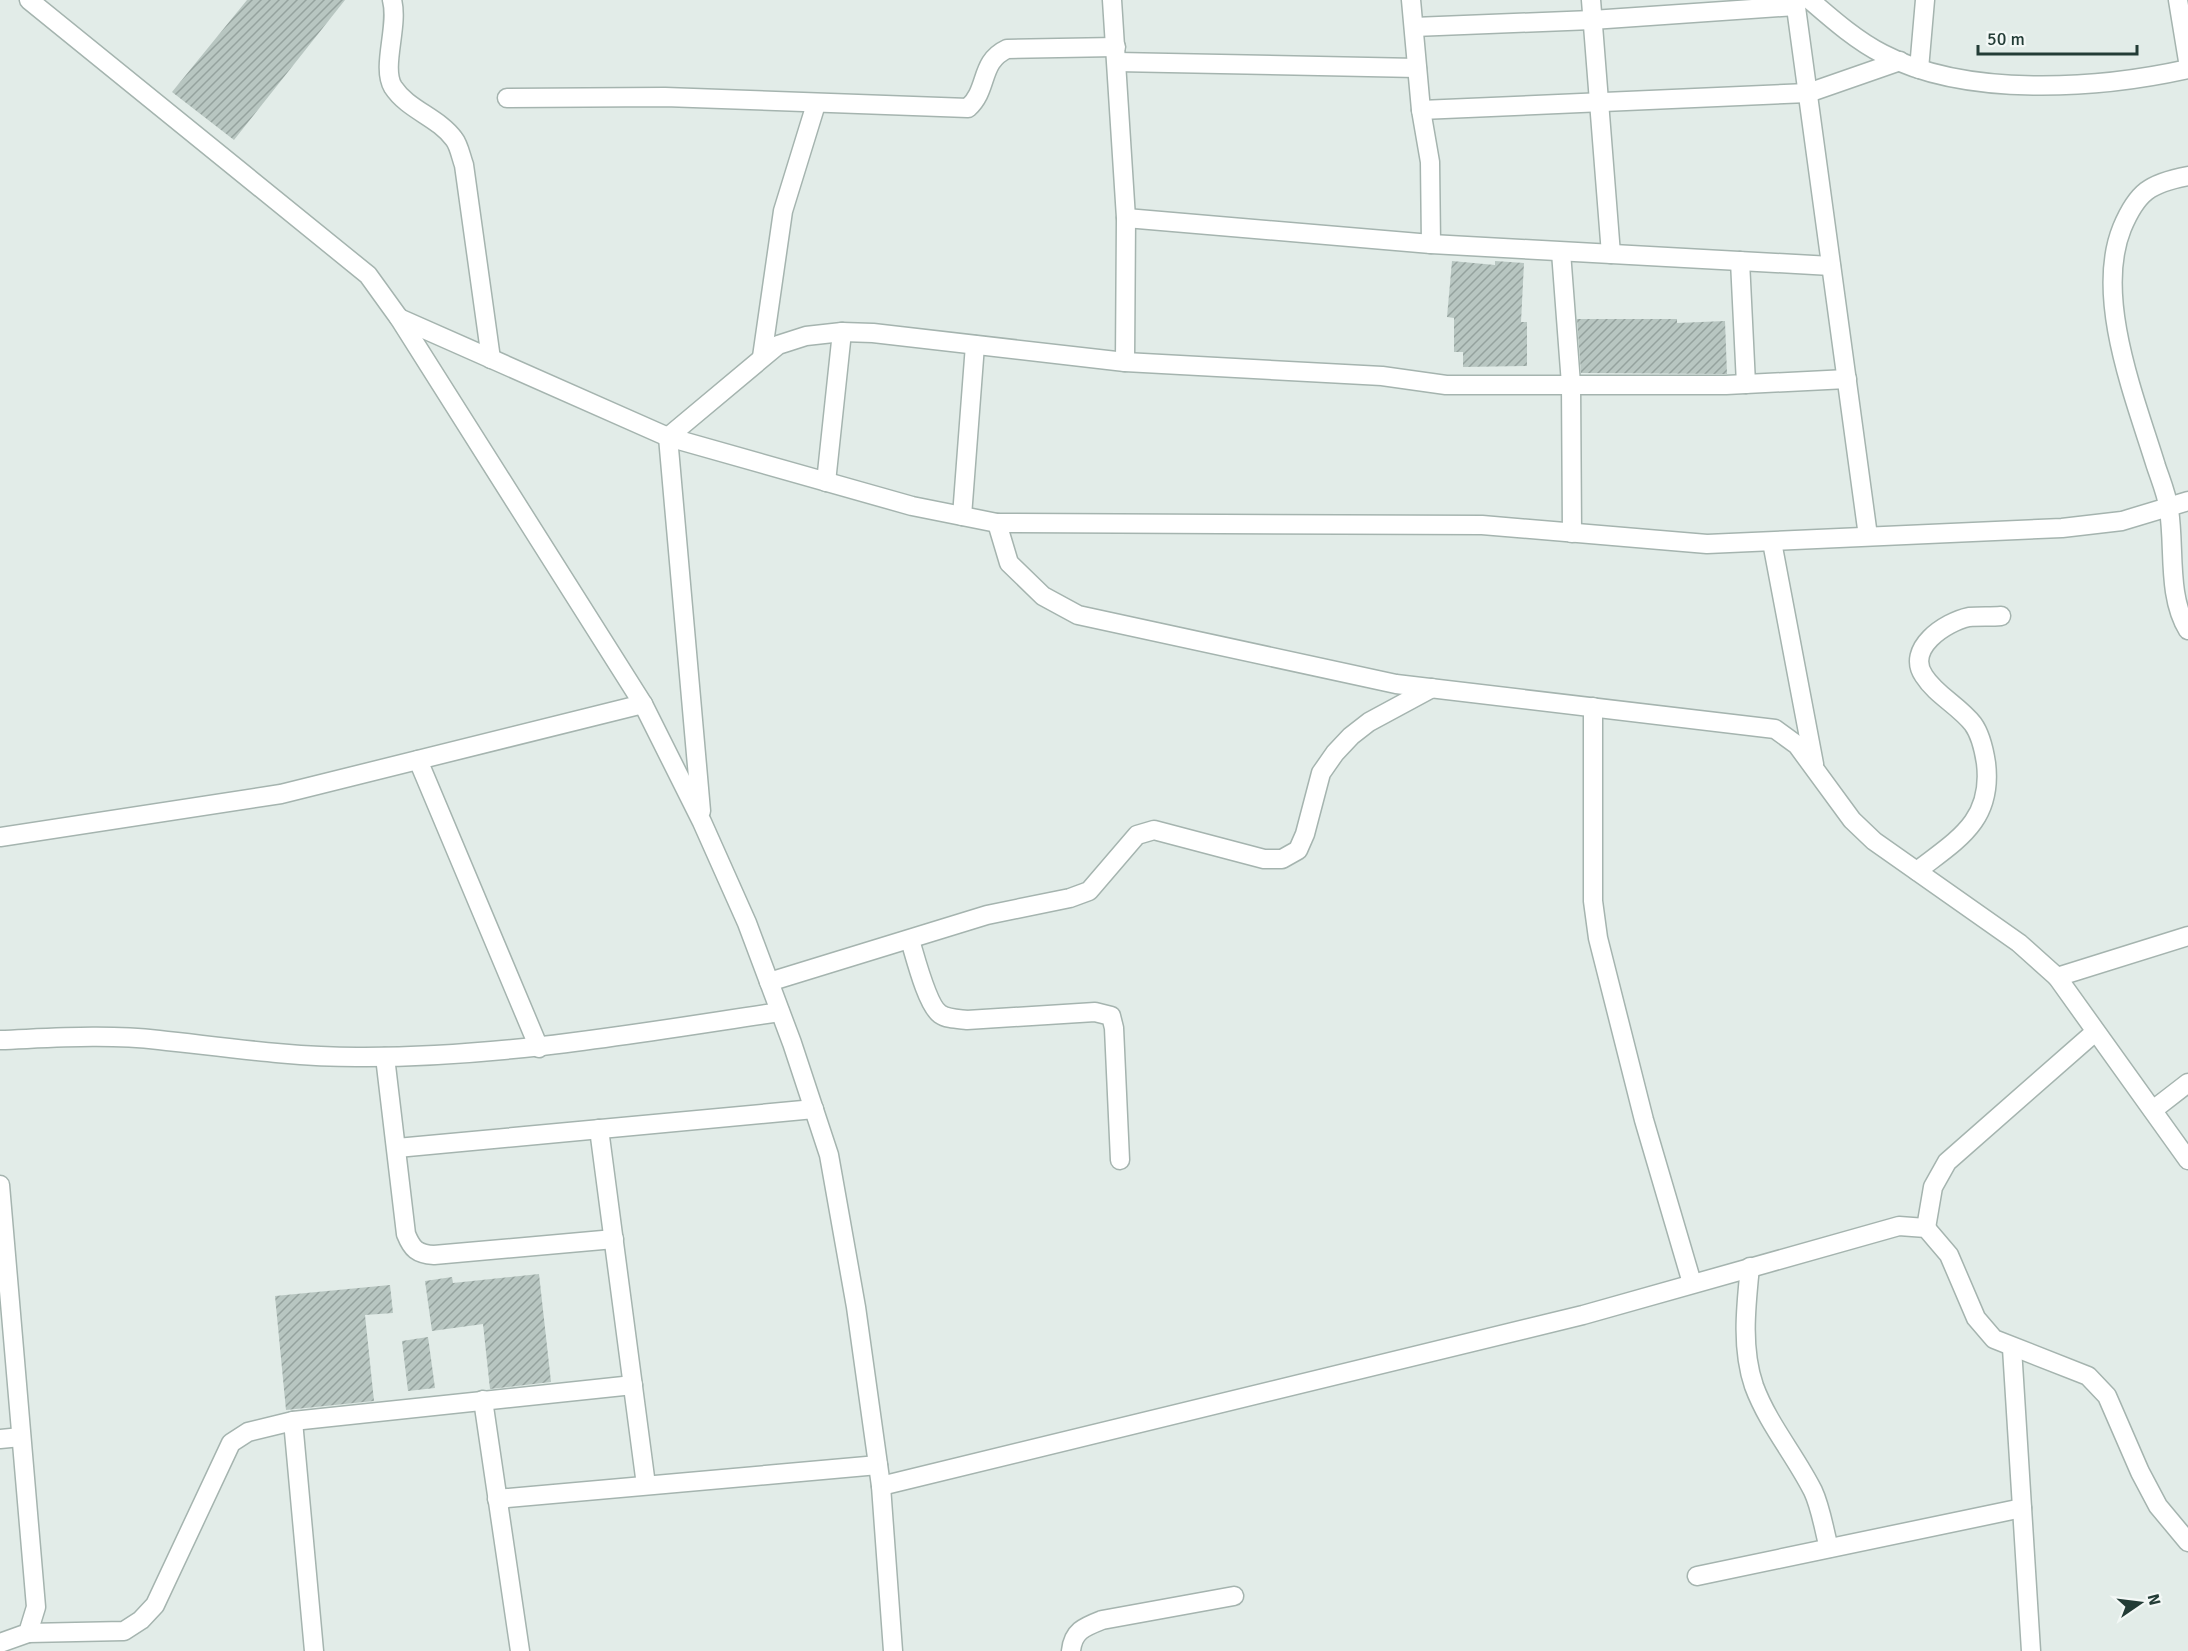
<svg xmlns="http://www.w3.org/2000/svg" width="2188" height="1651" font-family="Signika,sans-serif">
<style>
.building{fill:url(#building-hatch)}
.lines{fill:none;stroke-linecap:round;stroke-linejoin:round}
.minor-casing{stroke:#a5b4af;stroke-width:21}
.minor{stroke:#fff;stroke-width:18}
</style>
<defs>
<pattern id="building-hatch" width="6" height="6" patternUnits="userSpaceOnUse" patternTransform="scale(1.5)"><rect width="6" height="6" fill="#b8c6c1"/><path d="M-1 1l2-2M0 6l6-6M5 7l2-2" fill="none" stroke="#95a29e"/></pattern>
</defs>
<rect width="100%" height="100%" fill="#e2ece8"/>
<g class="building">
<path d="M247 0H345L234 140 172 92Z"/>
<path d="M1452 261 1495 265V261L1524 263 1521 322H1527V366L1463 367V352H1454V318L1447 317Z"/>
<path d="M1577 319H1677V323L1725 321 1727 374 1581 373Z"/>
<path d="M539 1274 551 1382 490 1389 483 1324 432 1331 425 1281 452 1277 453 1283Z"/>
<path d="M390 1285 393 1313 365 1315 374 1401 286 1410 275 1296Z"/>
<path d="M428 1337 435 1388 408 1391 402 1341Z"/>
</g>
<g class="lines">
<defs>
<g id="minor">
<path d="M29 0 368 275 399 318 643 704 702 822 747 923 792 1043 829 1155 856 1307 881 1486 893 1651"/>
<path d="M392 0C399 26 381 67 393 87 408 110 438 117 454 139 459 145 461 157 464 165L491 359"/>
<path d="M1112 0 1126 218 1125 362"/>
<path d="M1411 0 1421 110 1430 162 1431 244"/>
<path d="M1591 0 1611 254"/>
<path d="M1795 0 1868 536"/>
<path d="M1810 0C1832 19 1857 41 1883 54 1967 98 2098 89 2188 69"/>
<path d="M2178 0 2188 61"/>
<path d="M1414 27 1592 20 1796 6"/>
<path d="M1117 62 1417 68"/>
<path d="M1919 69 1925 0"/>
<path d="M507 98 665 97 968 108C989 89 979 62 1007 49L1116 47"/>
<path d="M1421 110 1808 93 1900 61"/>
<path d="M2188 176C2150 183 2137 192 2122 228 2094 297 2135 398 2156 466 2161 481 2167 495 2169 510 2175 548 2167 596 2188 630"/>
<path d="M1126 218 1431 244 1831 266"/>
<path d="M1561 252 1571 384 1572 533"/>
<path d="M1740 261 1746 384"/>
<path d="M399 318 668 437 912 506 997 523 1482 525 1707 544 2062 528 2122 521 2188 501"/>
<path d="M762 357 783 211 816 104"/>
<path d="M826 482 842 332"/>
<path d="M962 516 975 345"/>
<path d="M997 523 1009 563 1043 596 1078 615 1396 684 1775 729 1797 745 1852 820 1874 841 2019 943 2057 977 2188 1160"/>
<path d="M1772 542 1814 764"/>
<path d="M1593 707V901L1598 938 1644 1120 1692 1283"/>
<path d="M418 760 539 1048"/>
<path d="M701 811 668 437 778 345 806 336 842 332 873 333 1125 362 1382 376 1446 385H1726L1847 379"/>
<path d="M0 837 281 794 643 704"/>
<path d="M1917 871C1957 840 1993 821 1986 763 1984 750 1981 735 1973 724 1959 706 1936 695 1924 676 1905 649 1945 622 1969 617 1980 616 1991 617 2001 616"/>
<path d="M910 940C915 956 927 1005 940 1014 947 1019 958 1019 967 1020L1095 1012 1111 1016 1114 1028 1120 1160"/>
<path d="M2057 977 2188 936"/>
<path d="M769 982 987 915 1070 898 1089 891 1137 835 1154 830 1264 859H1282L1298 850 1305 834 1321 773 1335 753 1351 736 1369 722 1432 688"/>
<path d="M0 1040C53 1038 106 1034 159 1040 224 1047 291 1057 357 1057 500 1058 639 1033 780 1012"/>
<path d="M385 1057 406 1234C412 1249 417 1254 434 1255L614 1239"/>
<path d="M2153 1110 2188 1083"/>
<path d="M599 1129 646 1485"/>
<path d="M397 1148 814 1109"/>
<path d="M0 1185 36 1607 28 1633 0 1643"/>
<path d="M1926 1228 1933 1187 1947 1162 2095 1032"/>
<path d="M1750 1267C1746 1306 1741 1348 1754 1386 1768 1424 1795 1455 1813 1491 1821 1508 1824 1530 1829 1548"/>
<path d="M2012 1348 2031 1651"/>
<path d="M483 1400 520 1651"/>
<path d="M293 1421 314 1651"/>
<path d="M0 1439 21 1437"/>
<path d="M881 1486 1583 1315 1899 1226 1926 1228 1949 1255 1976 1318 1994 1339 2088 1376 2107 1396 2140 1472 2158 1506 2188 1542"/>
<path d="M497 1499 878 1465"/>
<path d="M1697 1576 2022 1508"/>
<path d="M28 1633 124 1631 141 1620 155 1605 231 1443 248 1432 293 1421 633 1385"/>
<path d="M1071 1651C1073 1631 1084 1627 1102 1620L1234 1596"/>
</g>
</defs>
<use href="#minor" class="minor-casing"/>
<use href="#minor" class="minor"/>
</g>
<g transform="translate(2140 1603) rotate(76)" stroke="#f3f8f6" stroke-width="4.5" paint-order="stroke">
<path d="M0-4.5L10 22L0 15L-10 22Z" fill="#233c36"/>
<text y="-9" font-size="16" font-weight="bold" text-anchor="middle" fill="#233c36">N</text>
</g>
<path d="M1978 45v9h159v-9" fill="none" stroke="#233c36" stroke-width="3"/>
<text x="1987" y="45" font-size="18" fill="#233c36" stroke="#f3f8f6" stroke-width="4.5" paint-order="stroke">50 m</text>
</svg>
